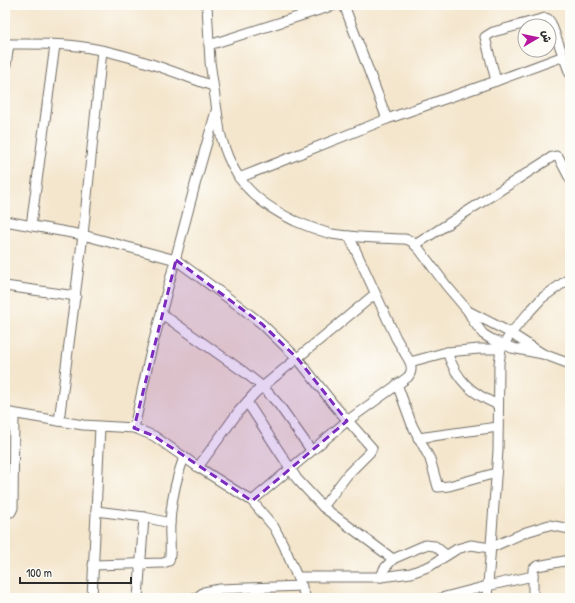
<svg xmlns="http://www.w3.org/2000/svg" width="575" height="603" font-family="'Patrick Hand','Playpen Sans Arabic',sans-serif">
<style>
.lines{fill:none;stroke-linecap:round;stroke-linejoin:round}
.street-casing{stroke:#716c64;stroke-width:11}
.street{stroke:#fff;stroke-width:9}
.marked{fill:#7b2cbf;fill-opacity:0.2;stroke:#7b2cbf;stroke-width:3;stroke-dasharray:8 5;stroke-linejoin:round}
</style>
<rect width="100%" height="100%" fill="#fdfcf7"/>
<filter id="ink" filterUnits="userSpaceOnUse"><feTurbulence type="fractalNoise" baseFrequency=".025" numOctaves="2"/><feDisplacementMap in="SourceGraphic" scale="8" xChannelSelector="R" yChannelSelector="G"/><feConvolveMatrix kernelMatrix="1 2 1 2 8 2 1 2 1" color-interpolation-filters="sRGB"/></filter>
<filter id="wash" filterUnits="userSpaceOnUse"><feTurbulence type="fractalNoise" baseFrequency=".012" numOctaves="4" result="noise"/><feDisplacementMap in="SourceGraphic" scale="16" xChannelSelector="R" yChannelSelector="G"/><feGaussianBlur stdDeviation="0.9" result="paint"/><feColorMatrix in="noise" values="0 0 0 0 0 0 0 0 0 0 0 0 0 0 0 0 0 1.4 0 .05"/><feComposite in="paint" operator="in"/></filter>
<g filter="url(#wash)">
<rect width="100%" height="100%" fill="#f4e6cd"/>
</g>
<g filter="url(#ink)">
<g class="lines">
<defs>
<g id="street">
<path d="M207 5 210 62 220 132C231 178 253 201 295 221 307 226 319 231 332 234 356 238 381 238 405 239L411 241 419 249 446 285 468 311 474 322 483 334 491 339 512 348 543 354"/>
<path d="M5 44C33 44 62 43 90 48 132 55 173 72 213 86"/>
<path d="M209 45 335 5"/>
<path d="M5 72 9 44"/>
<path d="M496 81 564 56"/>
<path d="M216 111 196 181 149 359 134 428 154 436 198 467 252 501 274 527 284 546 306 598"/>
<path d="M387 119 496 81 485 37 493 32 545 18 548 19 551 23 570 74"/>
<path d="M239 178 387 119 344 5"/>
<path d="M5 221 83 235 176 260 239 306 262 324 298 359 334 405 372 448 370 452 348 474 323 507"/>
<path d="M31 226 55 45"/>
<path d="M349 236 396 338 410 362 447 352 479 349H501"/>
<path d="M415 245 552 157 556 156 559 158 570 179"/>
<path d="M5 286 76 296"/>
<path d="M468 311 507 331 543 354 570 364"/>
<path d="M162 314 244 372 263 387 279 405 311 450"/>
<path d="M447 352C457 381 471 393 498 405"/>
<path d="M397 384 412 425 430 459 438 487 449 486 496 473"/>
<path d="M247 402 297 479 323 507 393 559"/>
<path d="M5 412 83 425 134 428"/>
<path d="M59 421 83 235 102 51"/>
<path d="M418 438 498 427"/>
<path d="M198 467 239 411 255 393 375 294"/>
<path d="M252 501 347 421 408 377C412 372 412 368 410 362"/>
<path d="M96 511 144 517"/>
<path d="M5 513 11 512 13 508 14 414"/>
<path d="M93 565 163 563 169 561C172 550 169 536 170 524 171 501 176 479 184 457"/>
<path d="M533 576V569L537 566 570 560"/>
<path d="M298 577H381L411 573 430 566 457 549 471 545 490 548 526 532 549 525 570 529"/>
<path d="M381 577 384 569 393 559 425 545 435 546 446 555"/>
<path d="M92 598 100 427"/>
<path d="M138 598 144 517 170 523"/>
<path d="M196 598 204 592 220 589 302 586"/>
<path d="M441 598 487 586 533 576V598"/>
<path d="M487 598 498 451 499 364 501 349 511 333 530 311 542 298 570 278"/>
</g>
</defs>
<use href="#street" class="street-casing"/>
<use href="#street" class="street"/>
</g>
</g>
<path class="marked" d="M176 260 262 324 298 359 347 421 252 501 154 436 134 428Z"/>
<rect width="575" height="603" fill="none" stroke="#fdfcf7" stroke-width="20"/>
<g transform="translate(537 38) rotate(81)"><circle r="19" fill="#fdfcf7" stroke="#a9a8a5"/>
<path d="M0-3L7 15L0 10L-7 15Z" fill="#b5179e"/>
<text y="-6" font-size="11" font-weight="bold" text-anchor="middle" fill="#2b2b2b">ش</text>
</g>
<path d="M20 577v6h111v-6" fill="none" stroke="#2b2b2b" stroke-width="2"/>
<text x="26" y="577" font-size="12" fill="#2b2b2b" stroke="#fdfcf7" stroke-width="3" paint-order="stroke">100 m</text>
</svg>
